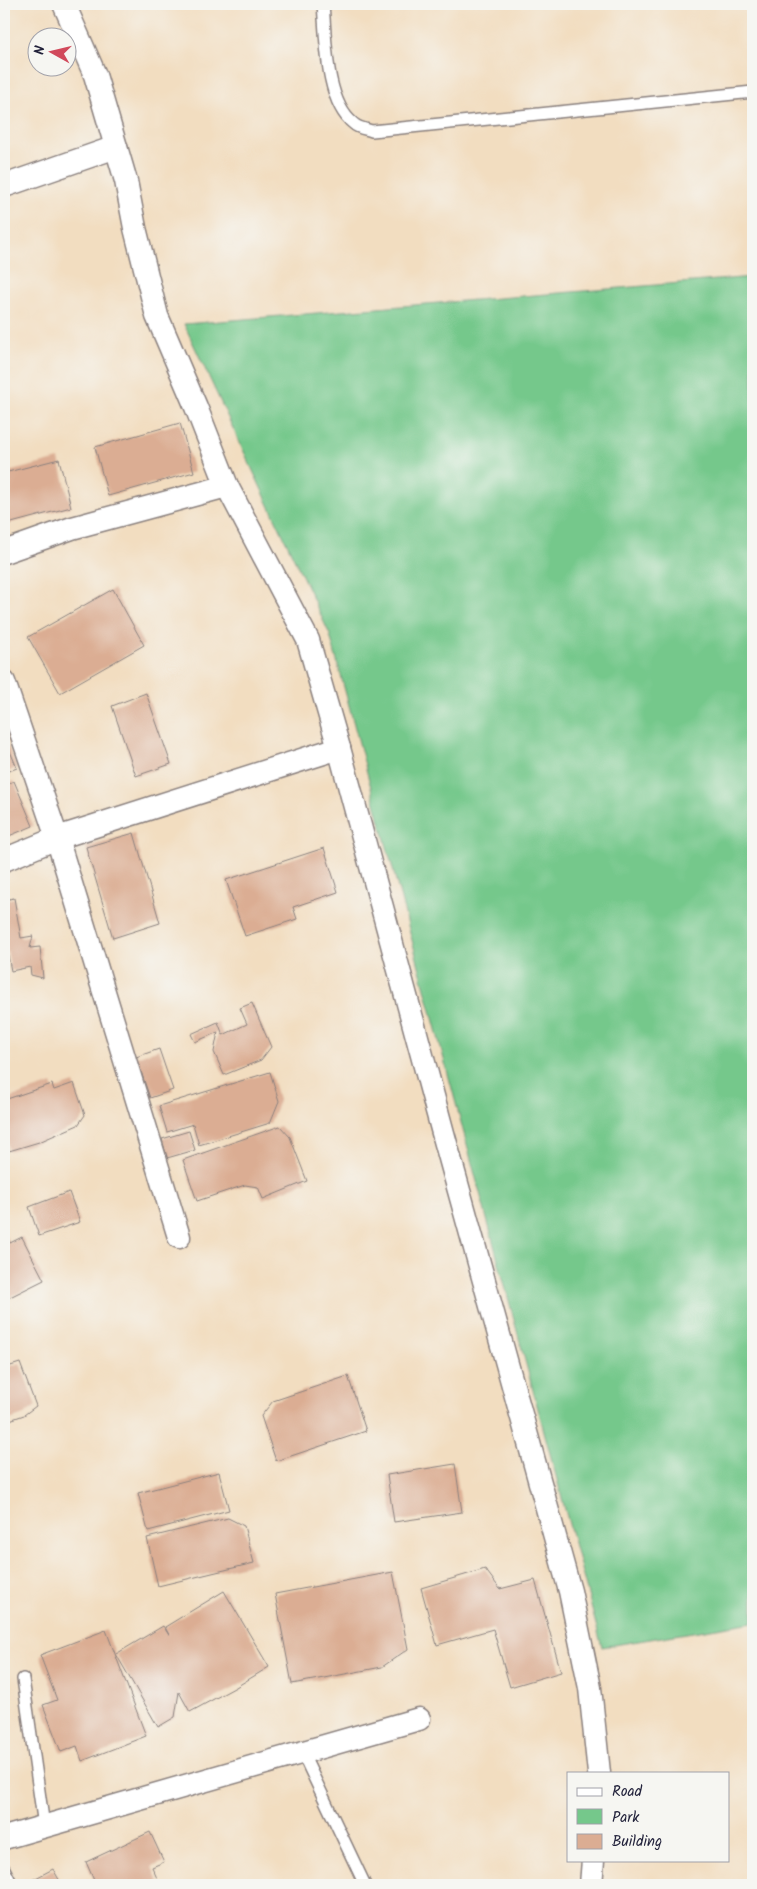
<svg xmlns="http://www.w3.org/2000/svg" width="757" height="1889" font-family="Kalam,sans-serif">
<style>
.green{fill:#75c88b;stroke:#4c7563}
.building{fill:#dbad93}
.lines{fill:none;stroke-linecap:round;stroke-linejoin:round}
.lane-casing{stroke:#8a807e;stroke-width:14}
.street-casing{stroke:#8a807e;stroke-width:25}
.lane{stroke:#fff;stroke-width:11}
.street{stroke:#fff;stroke-width:22}
</style>
<rect width="100%" height="100%" fill="#f6f6f2"/>
<filter id="ink" filterUnits="userSpaceOnUse"><feTurbulence type="fractalNoise" baseFrequency=".02" numOctaves="2"/><feDisplacementMap in="SourceGraphic" scale="10" xChannelSelector="R" yChannelSelector="G"/><feConvolveMatrix kernelMatrix="1 2 1 2 8 2 1 2 1" color-interpolation-filters="sRGB"/></filter>
<filter id="wash" filterUnits="userSpaceOnUse"><feTurbulence type="fractalNoise" baseFrequency=".0096" numOctaves="4" result="noise"/><feDisplacementMap in="SourceGraphic" scale="20" xChannelSelector="R" yChannelSelector="G"/><feGaussianBlur stdDeviation="1.12" result="paint"/><feColorMatrix in="noise" values="0 0 0 0 0 0 0 0 0 0 0 0 0 0 0 0 0 1.4 0 .05"/><feComposite in="paint" operator="in"/></filter>
<g filter="url(#wash)">
<rect width="100%" height="100%" fill="#f2ddc0"/>
<path class="green" d="M753 277V1622L602 1647 330 635 184 324Z"/>
<g id="blocks">
<g class="building">
<path d="M180 423 194 472 108 496 95 447Z"/>
<path d="M59 459 71 507 4 525V473Z"/>
<path d="M113 589 144 645 60 693 28 637Z"/>
<path d="M146 693 171 764 136 776 112 706Z"/>
<path d="M4 737 17 768 4 773Z"/>
<path d="M14 781 33 826 4 838V785Z"/>
<path d="M134 833 160 923 113 938 86 847Z"/>
<path d="M324 848 338 892 293 907 297 919 245 936 226 880Z"/>
<path d="M14 898 21 938 33 936 30 948 40 947 43 978 31 975 30 967 11 971 4 935V900Z"/>
<path d="M252 1003 271 1047 261 1060 224 1075 214 1052 218 1032 195 1042 191 1034 218 1022 223 1035 247 1024 240 1008Z"/>
<path d="M159 1049 173 1090 150 1098 136 1057Z"/>
<path d="M270 1072 279 1101 270 1123 199 1145 193 1124 167 1132 159 1106Z"/>
<path d="M74 1083 85 1115 78 1125 39 1142 9 1151 7 1141 4 1142V1100L52 1084 54 1090Z"/>
<path d="M280 1126 290 1137 307 1181 263 1199 258 1187 245 1185 197 1201 183 1160Z"/>
<path d="M189 1131 195 1150 167 1158 162 1139Z"/>
<path d="M69 1192 80 1222 39 1236 29 1207Z"/>
<path d="M4 1231 10 1243 22 1237 44 1280 4 1300Z"/>
<path d="M20 1363 36 1406 24 1415 4 1422V1368Z"/>
<path d="M348 1376 366 1431 276 1461 261 1416 273 1401Z"/>
<path d="M455 1464 462 1512 394 1522 387 1475Z"/>
<path d="M219 1472 229 1510 148 1531 138 1493Z"/>
<path d="M228 1518 244 1526 254 1563 158 1586 147 1538Z"/>
<path d="M485 1569 500 1589 535 1580 561 1672 510 1687 493 1629 437 1645 421 1588Z"/>
<path d="M393 1572 408 1649 382 1667 292 1684 275 1594Z"/>
<path d="M224 1591 269 1667 236 1687 190 1712 179 1692 175 1717 158 1727 116 1654 163 1626 169 1635 165 1627Z"/>
<path d="M106 1630 146 1736 82 1761 77 1746 61 1752 43 1705 57 1700 40 1655Z"/>
<path d="M150 1832 164 1862 152 1867 160 1885H96L86 1862Z"/>
<path d="M53 1869 62 1885H34L32 1880Z"/>
</g>
</g>
</g>
<g filter="url(#ink)">
<use href="#blocks" fill-opacity="0" stroke="#8a807e" stroke-width="1"/>
<g class="lines">
<defs>
<g id="lane">
<path d="M323 4C326 37 325 102 354 124 358 128 366 129 372 131L753 92"/>
<path d="M23 1679 44 1826"/>
<path d="M302 1752 365 1885"/>
<path d="M4 1869 12 1885"/>
</g>
<g id="street">
<path d="M64 4 95 75 126 181 135 228 157 316 196 407 227 486 308 640 339 748 443 1133 570 1591 590 1688 599 1773"/>
<path d="M4 186 116 147"/>
<path d="M4 552 72 528 227 486"/>
<path d="M4 682 57 838 179 1237"/>
<path d="M4 860 57 838 339 748"/>
<path d="M4 1838 419 1719"/>
<path d="M591 1885 593 1860"/>
</g>
</defs>
<use href="#lane" class="lane-casing"/>
<use href="#street" class="street-casing"/>
<use href="#lane" class="lane"/>
<use href="#street" class="street"/>
</g>
</g>
<rect width="757" height="1889" fill="none" stroke="#f6f6f2" stroke-width="20"/>
<rect x="567" y="1772" width="162" height="90" fill="#f6f6f2" stroke="#a1a1a9"/>
<rect x="577" y="1788" width="25" height="8" fill="#ffffff" stroke="#a1a1a9"/>
<text x="612" y="1796" font-size="15" fill="#22223b">Road</text>
<rect x="577" y="1809" width="25" height="15" fill="#75c88b" stroke="#a1a1a9"/>
<text x="612" y="1822" font-size="15" fill="#22223b">Park</text>
<rect x="577" y="1834" width="25" height="15" fill="#dbad93" stroke="#a1a1a9"/>
<text x="612" y="1846" font-size="15" fill="#22223b">Building</text>
<g transform="translate(52 52) rotate(278)"><circle r="24" fill="#f6f6f2" stroke="#a1a1a9"/>
<path d="M0-4L9 19L0 12L-9 19Z" fill="#d1495b"/>
<text y="-8" font-size="14" font-weight="bold" text-anchor="middle" fill="#22223b">N</text>
</g>
</svg>
